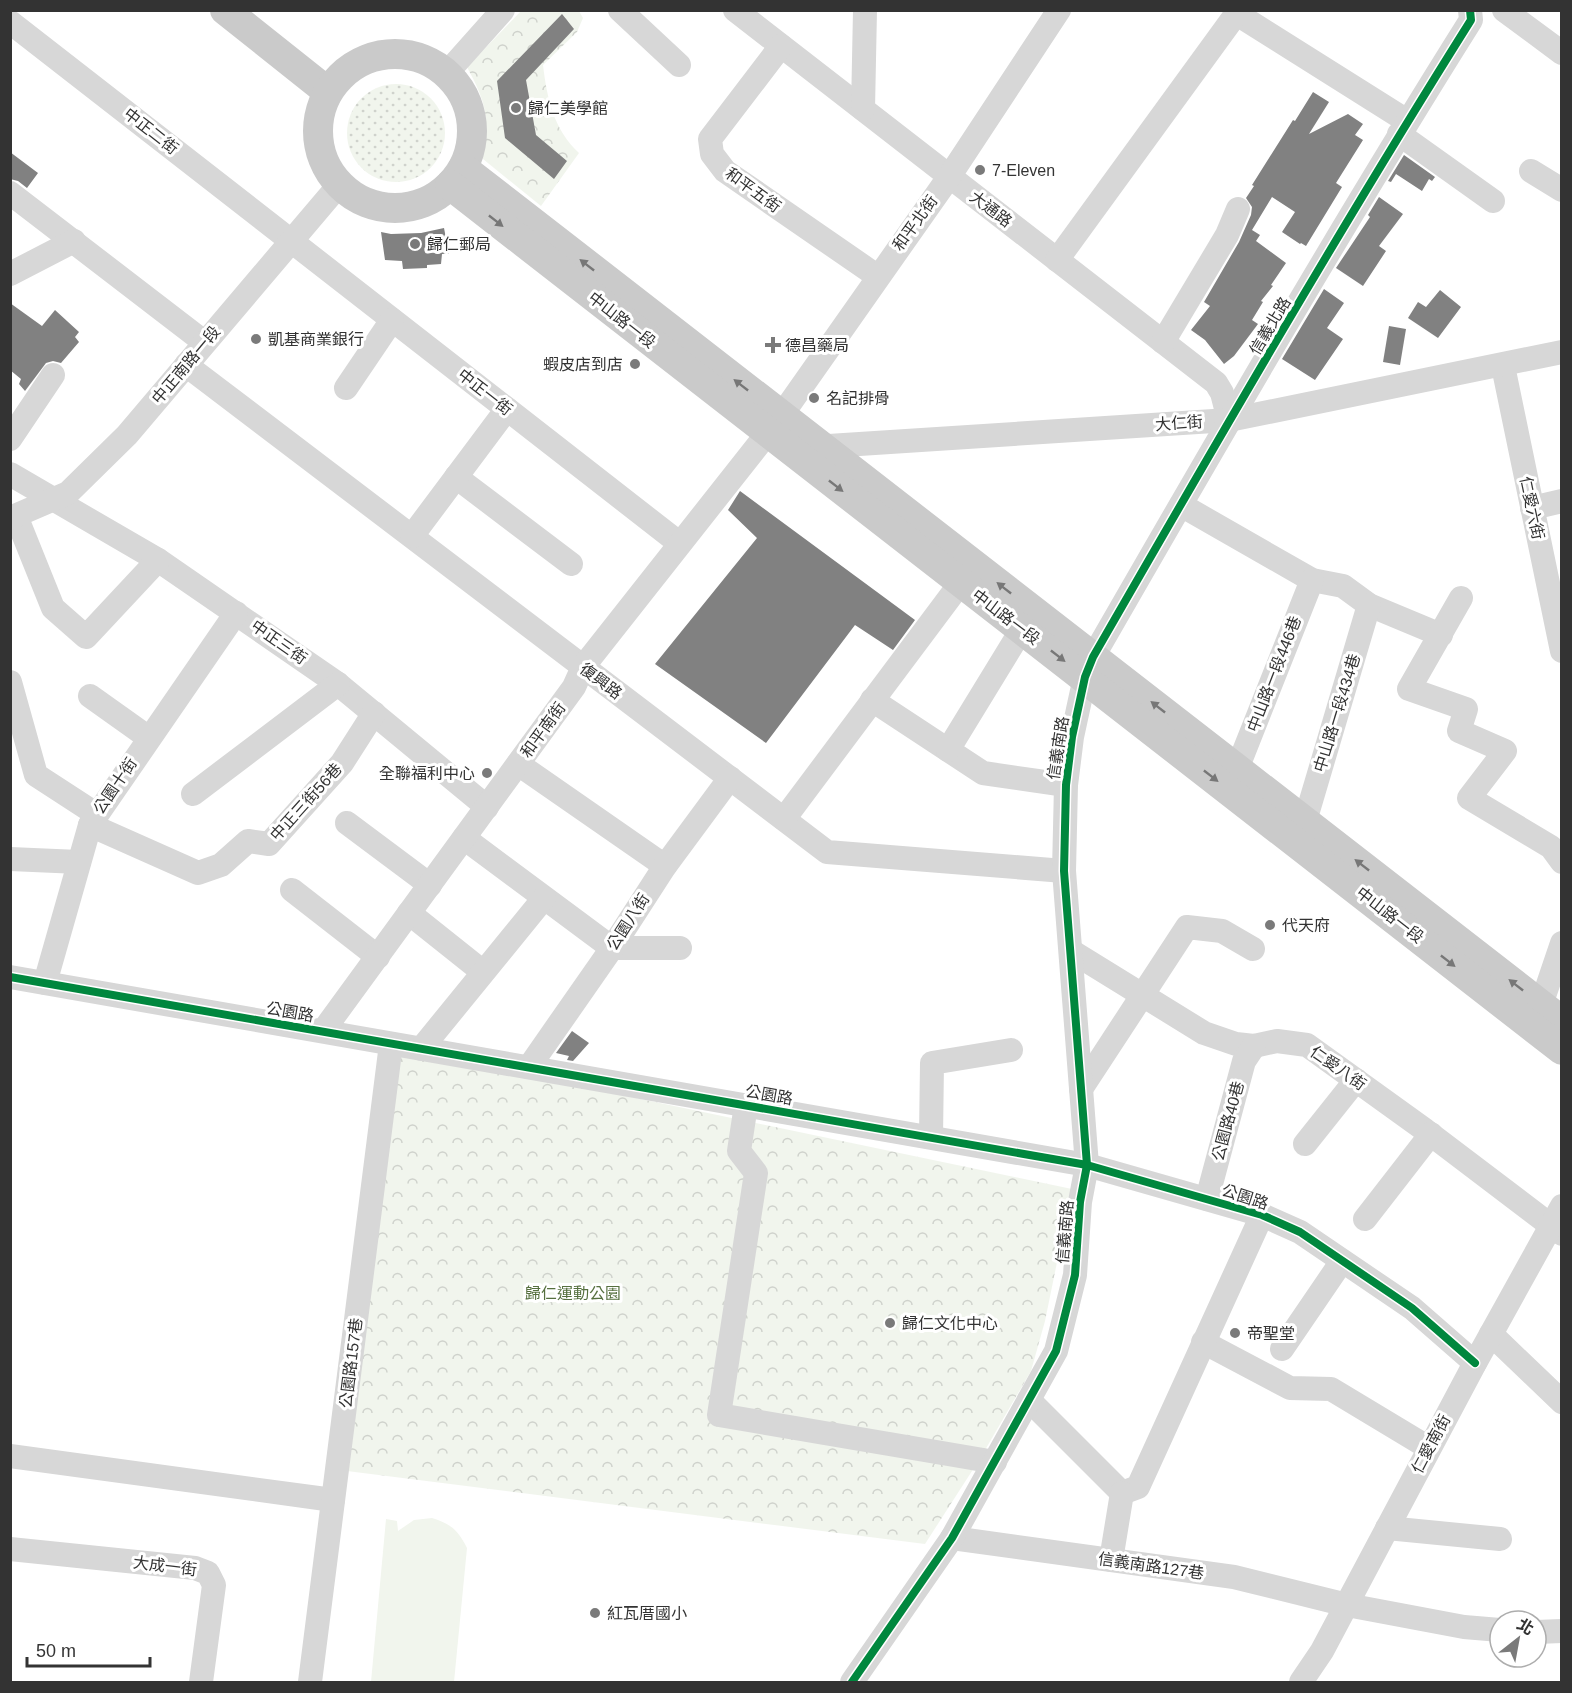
<svg xmlns="http://www.w3.org/2000/svg" width="1572" height="1693" font-family="Arial,'Noto Sans TC',sans-serif">
<style>
.grass{fill:url(#grass-dots)}
.park{fill:url(#park-crowns)}
.garden{fill:#f1f5ed}
.building{fill:#818181}
.lines{fill:none;stroke-linecap:round;stroke-linejoin:round}
.minor{stroke:#d7d7d7;stroke-width:24}
.major{stroke:#cacaca;stroke-width:30}
.cycleway-casing{stroke:#fff;stroke-width:11}
.cycleway{stroke:#00873e;stroke-width:8}
.oneway{fill:#777}
.poi-dot{fill:#7a7a7a;stroke:#fff;stroke-width:2}
.labels{text-anchor:middle;dominant-baseline:central;stroke-width:6;stroke-linejoin:round;paint-order:stroke}
.poi-label{font-size:16px;fill:#333;stroke:#fff;text-anchor:start}
.street-label{font-size:16px;fill:#333;stroke:#fff}
.park-label{font-size:16px;fill:#56703f;stroke:#fff}
</style>
<defs>
<pattern id="grass-dots" width="8" height="8" patternUnits="userSpaceOnUse" patternTransform="scale(1.5)"><rect width="8" height="8" fill="#f1f5ed"/><path d="M2 2h.1M6 6h.1" fill="none" stroke="#cfd2cc" stroke-width="1.8" stroke-linecap="round"/></pattern>
<pattern id="park-crowns" width="20" height="18" patternUnits="userSpaceOnUse" patternTransform="scale(1.5)"><rect width="20" height="18" fill="#f1f5ed"/><path d="M2 6a3 3 0 1 1 6 0M12 15a3 3 0 1 1 6 0" fill="none" stroke="#cfd2cc"/></pattern>
</defs>
<rect width="100%" height="100%" fill="#fff"/>
<circle class="grass" cx="396" cy="133" r="49"/>
<g class="park">
<path d="M521 11H579L583 18 577 32 543 65C547 99 554 130 579 153L541 206 483 159C483 146 486 133 486 121 485 101 476 84 467 67Z"/>
<path d="M402 1049 1072 1189 1045 1321 1031 1371 981 1457 925 1544 339 1470Z"/>
</g>
<path class="garden" d="M432 1518C451 1524 458 1530 467 1548L454 1682H371L386 1519 397 1521 398 1531 414 1520Z"/>
<g class="building">
<path d="M562 14 574 29 526 80 536 135 567 161 554 179 505 138 497 81Z"/>
<path d="M1313 92 1329 102 1309 134 1348 114 1363 124 1355 135 1363 140 1336 183 1342 187 1306 246 1301 243 1300 244 1282 232 1295 212 1272 197 1252 230 1260 235 1256 241 1286 263 1271 285 1273 286 1261 301 1263 302 1252 320 1258 324 1234 356 1224 364 1205 340 1191 330 1210 306 1204 302 1239 242 1251 215 1252 207 1246 198 1254 186 1252 185 1293 120 1295 121Z"/>
<path d="M10 152 38 173 27 188 18 181 10 179Z"/>
<path d="M1404 155 1435 177 1432 181 1429 179 1422 191 1396 174 1391 182 1388 181Z"/>
<path d="M1379 197 1403 214 1379 246 1386 251 1363 286 1336 268 1370 217 1368 215Z"/>
<path d="M444 228 449 254H442L441 264 427 265V268L403 269 402 261 385 260 381 232 391 234 421 233Z"/>
<path d="M1324 289 1344 303 1327 328 1343 339 1315 380 1282 359Z"/>
<path d="M1440 290 1461 307 1438 338 1408 318 1418 302 1426 307Z"/>
<path d="M10 303 42 326 55 310 79 332 75 337 79 342 61 363 53 361 46 363 25 391 19 384 21 379 10 370Z"/>
<path d="M1389 326 1406 329 1400 365 1383 362Z"/>
<path d="M740 491 915 620 893 650 855 625 766 743 655 664 757 538 728 510Z"/>
<path d="M572 1031 589 1043 573 1061 567 1060 569 1056 556 1053Z"/>
</g>
<g class="lines">
<g class="minor">
<path d="M620 10 679 65"/>
<path d="M735 10 1216 383 1222 393 1229 420"/>
<path d="M1504 10 1562 53"/>
<path d="M1237 14 1407 121"/>
<path d="M10 22 679 543"/>
<path d="M781 46 710 139 712 154 725 171 877 276"/>
<path d="M446 74 503 10"/>
<path d="M863 109 865 10"/>
<path d="M1399 134 1493 201"/>
<path d="M1531 171 1562 190"/>
<path d="M10 193 204 342"/>
<path d="M1057 260 1239 10"/>
<path d="M10 274 74 241"/>
<path d="M1163 342 1227 235 1238 209"/>
<path d="M186 365 827 852 1064 871"/>
<path d="M1503 366 1562 651"/>
<path d="M346 388 392 320"/>
<path d="M10 439 53 375"/>
<path d="M813 447 1229 420 1562 352"/>
<path d="M10 474 158 560 338 684 487 807"/>
<path d="M456 477 571 564"/>
<path d="M1181 505 1312 580 1343 586 1369 605 1441 635"/>
<path d="M1532 508 1562 501"/>
<path d="M16 516 53 608 86 637 158 560"/>
<path d="M10 518 68 493 127 435 339 185"/>
<path d="M412 536 507 409"/>
<path d="M1461 598 1409 689 1466 709 1459 731 1505 751 1469 798 1551 847 1562 862"/>
<path d="M10 682 36 775 96 814"/>
<path d="M90 696 149 738"/>
<path d="M872 700 983 773 1066 785"/>
<path d="M948 750 1022 629"/>
<path d="M518 764 665 866"/>
<path d="M1237 769 1312 580"/>
<path d="M193 794 338 684"/>
<path d="M784 819 971 569"/>
<path d="M1305 821 1369 605"/>
<path d="M347 823 430 885"/>
<path d="M90 825 198 873 221 865 248 841 269 844 342 763 374 713"/>
<path d="M464 838 612 948H680"/>
<path d="M10 859 79 862"/>
<path d="M292 890 378 957"/>
<path d="M409 913 483 972"/>
<path d="M1071 951 1204 1033 1236 1044 1254 1046 1277 1041 1307 1045 1425 1130 1562 1234"/>
<path d="M10 977 1087 1165 1262 1215 1300 1232 1412 1308 1475 1363"/>
<path d="M45 983 90 825 236 613"/>
<path d="M1541 1005 1562 943"/>
<path d="M323 1031 574 687 583 667 781 416 949 177 1059 10"/>
<path d="M421 1049 544 898"/>
<path d="M529 1067 612 948 665 866 730 778"/>
<path d="M1081 1089 1187 927 1222 931 1253 949"/>
<path d="M746 1105 739 1151 756 1173 719 1415 995 1462"/>
<path d="M931 1137 932 1063 1011 1050"/>
<path d="M1305 1144 1356 1080"/>
<path d="M1207 1199 1244 1061 1254 1046"/>
<path d="M1365 1219 1431 1134"/>
<path d="M1491 1334 1562 1402"/>
<path d="M1203 1342 1290 1388 1331 1389 1429 1448"/>
<path d="M1282 1349 1342 1261"/>
<path d="M1029 1400 1122 1493"/>
<path d="M10 1456 333 1500"/>
<path d="M1122 1493 1138 1487 1262 1215"/>
<path d="M1387 1528 1500 1539"/>
<path d="M952 1538 1234 1577 1347 1605 1464 1627 1500 1630"/>
<path d="M10 1549 195 1568 208 1573 214 1585 201 1682"/>
<path d="M1111 1560 1122 1493"/>
<path d="M1536 1632 1562 1631"/>
<path d="M310 1682 391 1044"/>
<path d="M852 1682 952 1538 1056 1351 1075 1275 1080 1202 1087 1165 1064 871 1066 785 1072 737 1085 677 1093 657C1216 443 1339 230 1471 20L1470 10"/>
<path d="M1301 1682 1322 1651 1475 1363 1562 1206"/>
</g>
<g class="major">
<path d="M225 10 328 92"/>
<circle cx="395" cy="131" r="77"/>
<path d="M463 168 1562 1021"/>
<path d="M450 185 1562 1050"/>
</g>
<defs>
<g id="cycleway">
<path d="M10 977 1087 1165 1262 1215 1300 1232 1412 1308 1475 1363"/>
<path d="M852 1682 952 1538 1056 1351 1075 1275 1080 1202 1087 1165 1064 871 1066 785 1072 737 1085 677 1093 657C1216 443 1339 230 1471 20L1470 10"/>
</g>
</defs>
<use href="#cycleway" class="cycleway-casing"/>
<use href="#cycleway" class="cycleway"/>
</g>
<defs><path id="oneway-solid" d="M-6-.8H1V-3.2L6.5 0L1 3.2V.8H-6Z" transform="scale(1.5)"/></defs>
<g class="oneway">
<use href="#oneway-solid" transform="translate(496 221) rotate(38)"/>
<use href="#oneway-solid" transform="translate(587 265) rotate(-142)"/>
<use href="#oneway-solid" transform="translate(741 385) rotate(-142)"/>
<use href="#oneway-solid" transform="translate(836 486) rotate(38)"/>
<use href="#oneway-solid" transform="translate(1004 588) rotate(-142)"/>
<use href="#oneway-solid" transform="translate(1058 656) rotate(38)"/>
<use href="#oneway-solid" transform="translate(1158 707) rotate(-142)"/>
<use href="#oneway-solid" transform="translate(1211 776) rotate(38)"/>
<use href="#oneway-solid" transform="translate(1362 865) rotate(-142)"/>
<use href="#oneway-solid" transform="translate(1448 961) rotate(38)"/>
<use href="#oneway-solid" transform="translate(1516 985) rotate(-142)"/>
</g>
<g class="poi-dot">
<circle cx="516" cy="108" r="6"/>
<circle cx="980" cy="170" r="6"/>
<circle cx="415" cy="244" r="6"/>
<circle cx="256" cy="339" r="6"/>
<path d="M770 336h6v6h6v6h-6v6h-6v-6h-6v-6h6z"/>
<circle cx="635" cy="364" r="6"/>
<circle cx="814" cy="398" r="6"/>
<circle cx="487" cy="773" r="6"/>
<circle cx="1270" cy="925" r="6"/>
<circle cx="890" cy="1323" r="6"/>
<circle cx="1235" cy="1333" r="6"/>
<circle cx="595" cy="1613" r="6"/>
</g>
<g class="labels">
<g class="poi-label">
<text x="528" y="108">歸仁美學館</text>
<text x="992" y="170">7-Eleven</text>
<text x="427" y="244">歸仁郵局</text>
<text x="268" y="339">凱基商業銀行</text>
<text x="785" y="345">德昌藥局</text>
<text x="623" y="364" text-anchor="end">蝦皮店到店</text>
<text x="826" y="398">名記排骨</text>
<text x="475" y="773" text-anchor="end">全聯福利中心</text>
<text x="1282" y="925">代天府</text>
<text x="902" y="1323">歸仁文化中心</text>
<text x="1247" y="1333">帝聖堂</text>
<text x="607" y="1613">紅瓦厝國小</text>
</g>
<g class="street-label">
<text transform="translate(151 131) rotate(38)">中正二街</text>
<text transform="translate(753 190) rotate(36)">和平五街</text>
<text transform="translate(991 209) rotate(37)">大通路</text>
<text transform="translate(915 223) rotate(-54)">和平北街</text>
<text transform="translate(622 320) rotate(38)">中山路一段</text>
<text transform="translate(1270 326) rotate(-59)">信義北路</text>
<text transform="translate(186 365) rotate(-50)">中正南路一段</text>
<text transform="translate(485 392) rotate(38)">中正一街</text>
<text transform="translate(1179 423) rotate(-4)">大仁街</text>
<text transform="translate(1532 508) rotate(78)">仁愛六街</text>
<text transform="translate(1006 617) rotate(37)">中山路一段</text>
<text transform="translate(279 642) rotate(35)">中正三街</text>
<text transform="translate(1274 674) rotate(-69)">中山路一段446巷</text>
<text transform="translate(601 681) rotate(37)">復興路</text>
<text transform="translate(1337 713) rotate(-73)">中山路一段434巷</text>
<text transform="translate(543 730) rotate(-54)">和平南街</text>
<text transform="translate(1058 748) rotate(-81)">信義南路</text>
<text transform="translate(115 786) rotate(-56)">公園十街</text>
<text transform="translate(306 802) rotate(-48)">中正三街56巷</text>
<text transform="translate(1390 915) rotate(38)">中山路一段</text>
<text transform="translate(628 922) rotate(-57)">公園八街</text>
<text transform="translate(290 1012) rotate(10)">公園路</text>
<text transform="translate(1338 1068) rotate(35)">仁愛八街</text>
<text transform="translate(769 1095) rotate(10)">公園路</text>
<text transform="translate(1228 1121) rotate(-75)">公園路40巷</text>
<text transform="translate(1245 1197) rotate(18)">公園路</text>
<text transform="translate(1065 1232) rotate(-85)">信義南路</text>
<text transform="translate(351 1363) rotate(-83)">公園路157巷</text>
<text transform="translate(1431 1444) rotate(-62)">仁愛南街</text>
<text transform="translate(165 1566) rotate(7)">大成一街</text>
<text transform="translate(1151 1566) rotate(8)">信義南路127巷</text>
</g>
<g class="park-label">
<text x="573" y="1293">歸仁運動公園</text>
</g>
</g>
<rect width="1572" height="1693" fill="none" stroke="#333333" stroke-width="24"/>
<g transform="translate(1518 1639) rotate(31)"><circle r="28" fill="#ffffff" stroke="#adadad" stroke-width="1.5"/>
<path d="M0-4.5L10 22L0 15L-10 22Z" fill="#7a7a7a"/>
<text y="-9" font-size="16" font-weight="bold" text-anchor="middle" fill="#333333">北</text>
</g>
<path d="M27 1657v9h123v-9" fill="none" stroke="#333333" stroke-width="3"/>
<text x="36" y="1657" font-size="18" fill="#333333" stroke="#ffffff" stroke-width="4.5" paint-order="stroke">50 m</text>
</svg>
